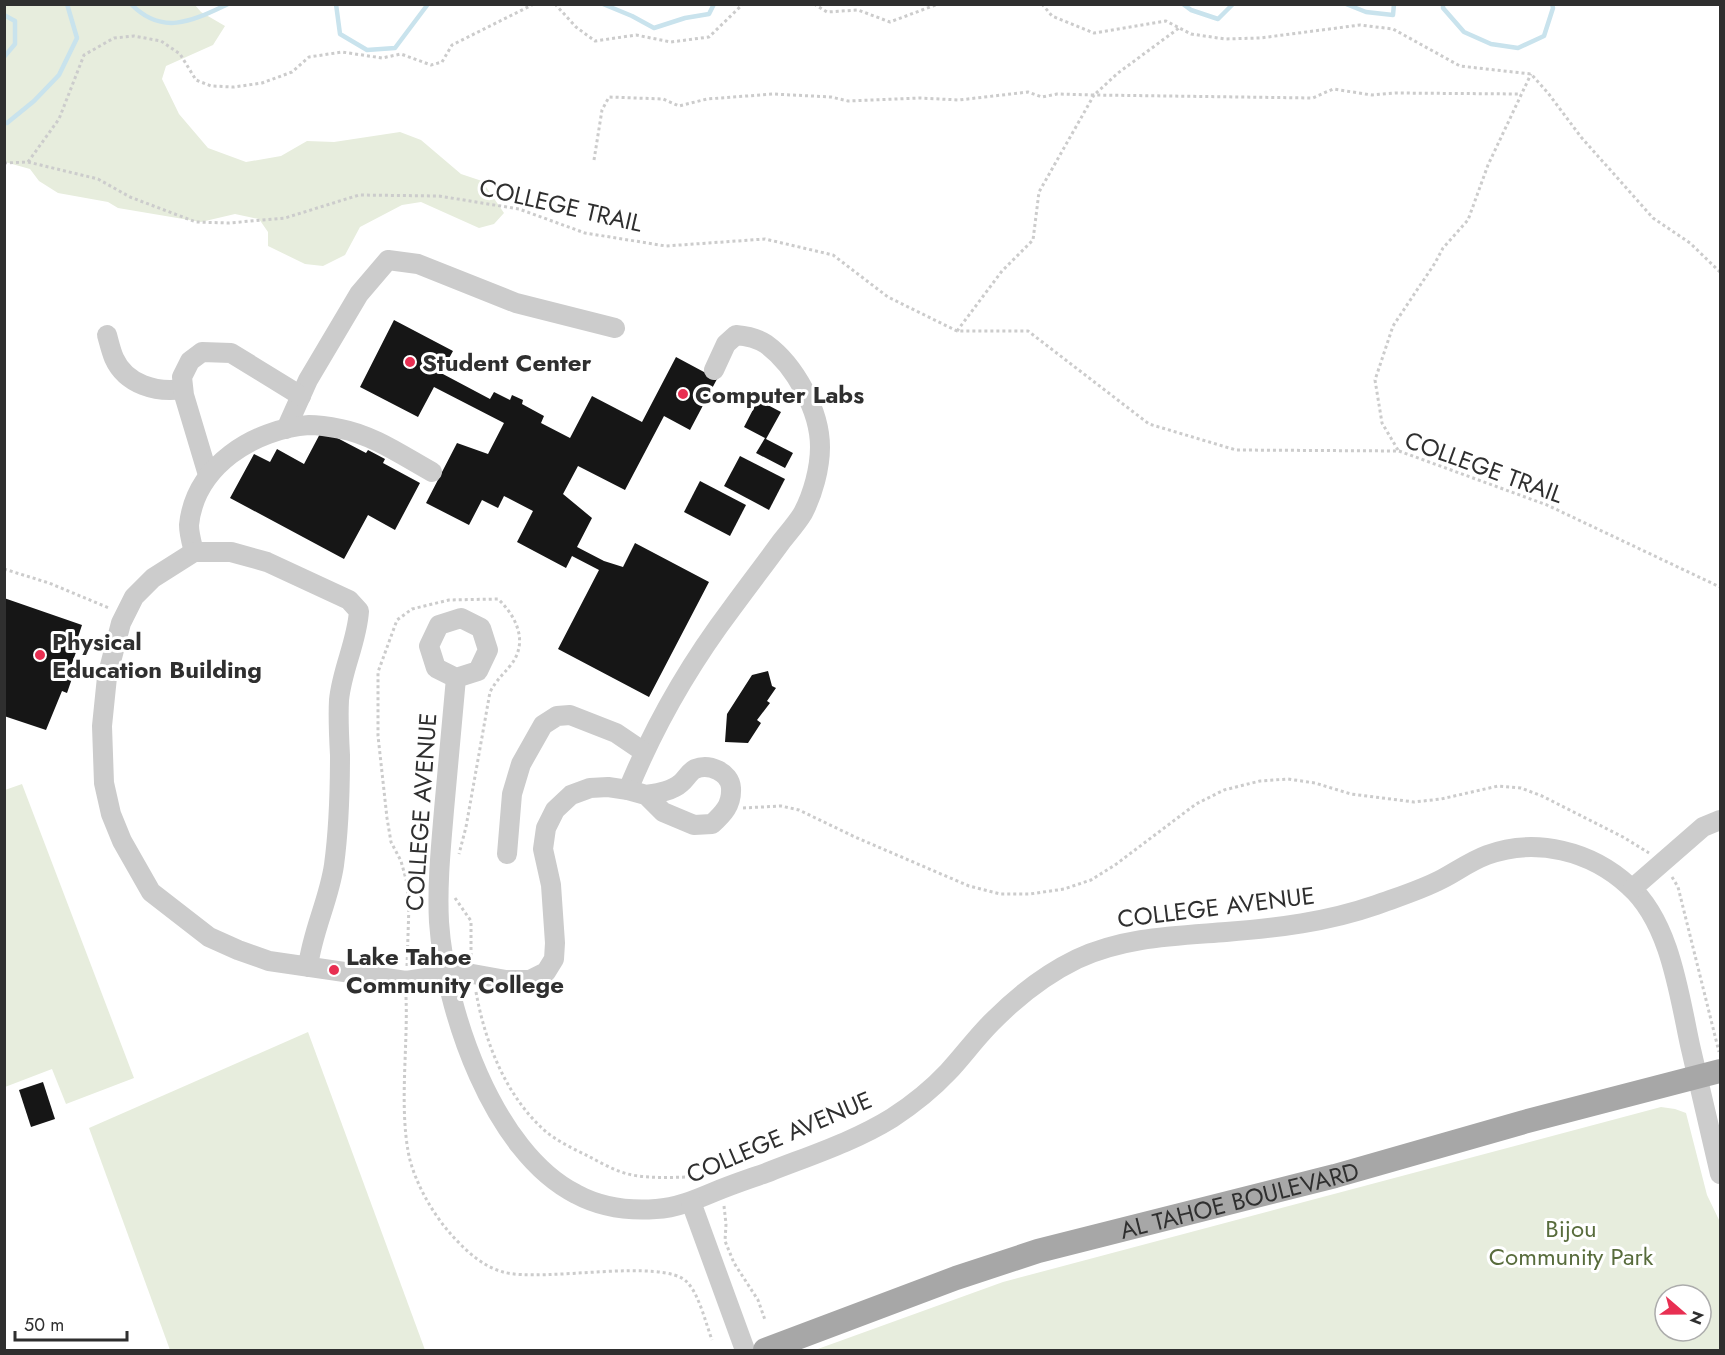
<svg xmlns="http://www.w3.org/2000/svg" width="1725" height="1355" font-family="Jost,sans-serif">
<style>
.green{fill:#e7eddd;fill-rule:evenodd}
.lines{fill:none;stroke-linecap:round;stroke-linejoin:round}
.stream{stroke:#c9e3ed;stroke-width:4.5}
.building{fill:#161616}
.path{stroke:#ccc;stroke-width:3;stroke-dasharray:3 3;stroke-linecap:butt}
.minor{stroke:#ccc;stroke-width:20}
.major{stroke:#a7a7a7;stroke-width:24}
.poi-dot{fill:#e82f52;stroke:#fff;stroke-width:2}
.labels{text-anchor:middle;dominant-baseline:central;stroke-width:6;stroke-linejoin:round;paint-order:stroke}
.street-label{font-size:24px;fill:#2f2f2f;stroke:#fff}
.poi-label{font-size:24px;font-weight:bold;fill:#2f2f2f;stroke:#fff;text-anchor:start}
.park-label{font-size:24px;fill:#586c3c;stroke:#fff}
</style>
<rect width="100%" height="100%" fill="#fff"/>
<g class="green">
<path d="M4 5H195L201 12 225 26 213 45 166 66 162 79 179 114 208 148 246 162 281 156 307 141 334 142 400 132 421 140 461 174 482 181 504 213 494 224 479 228 421 202 402 205 360 227 345 255 323 266 305 264 268 246V232L259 219 235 214 201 222 118 208 108 202 58 193 39 181 30 169 5 162Z"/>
<path d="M22 784 134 1078 66 1104 52 1069 5 1087V790Z"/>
<path d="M308 1032 425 1350H170L89 1128Z"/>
<path d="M1661 1107 1675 1109 1686 1113 1707 1195 1720 1222V1350H815L1003 1282ZM1665 1295H1701V1331H1665Z"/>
</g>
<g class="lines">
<g class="stream">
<path d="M131 4C163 37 194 20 228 4"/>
<path d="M336 4 340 34 367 50 395 48 428 4"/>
<path d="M603 4 632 16 654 28 685 18 709 14 714 4"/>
<path d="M1183 4 1191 10 1218 19 1233 4"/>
<path d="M1346 4 1366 12 1393 15 1394 4"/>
<path d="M1443 4V8L1464 32 1491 44 1518 48 1544 36 1553 8 1552 4"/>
<path d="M4 15 15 21V44L4 57"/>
<path d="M4 122 7 123 34 101 59 75 77 38 67 4"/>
</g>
</g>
<g class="building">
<path d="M394 320 453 351 441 373 490 399 494 392 510 400 512 395 523 400 522 404 544 416 541 423 570 438 592 396 642 422 676 357 717 379 690 430 664 416 625 490 578 466 563 494 592 518 577 547 604 561 623 567 635 543 709 582 649 697 558 649 599 570 572 556 566 568 517 542 533 511 504 496 498 508 482 500 469 525 426 503 457 443 488 454 504 423 434 387 418 417 360 387Z"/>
<path d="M758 400 781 412 766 439 793 453 785 468 756 453 765 438 744 427Z"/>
<path d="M322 430 366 453 368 450 385 459 383 463 420 483 395 530 368 515 344 559 230 498 254 454 270 462 277 449 304 464Z"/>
<path d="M740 456 785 479 769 510 724 486Z"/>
<path d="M700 481 746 505 730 536 684 512Z"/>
<path d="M4 598 82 625 76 643 79 644 71 666 76 667 67 693 62 691 46 730 4 716Z"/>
<path d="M768 671 772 686 776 688 767 701 770 703 757 720 761 723 748 743 725 742 727 714 752 675Z"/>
<path d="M43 1082 55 1119 31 1127 19 1090Z"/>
</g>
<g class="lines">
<g class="path">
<path d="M555 4 576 27 595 41 636 35 671 42 709 37 743 4"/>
<path d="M814 4 827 12 858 10 890 22 938 4"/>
<path d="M1042 4 1052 16 1094 33 1166 21 1191 34 1225 39 1260 38 1360 25 1393 29 1460 66 1531 74 1548 93 1581 137 1653 218 1690 243 1720 272"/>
<path d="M594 160 602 110 609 97 663 99 679 106 707 99 773 94 831 97 848 101 920 98 959 100 1028 92 1042 97 1057 94 1094 95 1118 73 1179 28"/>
<path d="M28 162 59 119 84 55 114 38 134 36 161 41 180 54 196 80 211 86 234 87 262 83 292 72 309 57 342 52 382 58 401 54 431 65 442 62 452 45 534 4"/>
<path d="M4 163 28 162 98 179 130 197 196 222 229 223 285 218 359 195 439 196 519 209 585 233 666 246 765 239 833 255 888 297 957 331H1028L1149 424 1236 450 1399 451 1547 505 1720 587"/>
<path d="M957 331 1002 271 1033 240 1039 192 1094 95 1313 98 1333 89 1372 95 1395 93 1521 94"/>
<path d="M1398 450 1382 423 1375 380 1393 326 1435 263 1443 248 1468 220 1488 165 1531 74"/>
<path d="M4 569 49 583 109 608"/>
<path d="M743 808 781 806 799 810 855 837 969 886 1000 894H1030L1064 889 1091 880 1115 865 1196 804 1224 790 1260 781 1288 779 1315 783 1351 794 1414 802 1441 799 1498 786 1521 788 1542 796 1623 837 1649 853"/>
<path d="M1672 877 1678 887 1719 1052"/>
<path d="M455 898 471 921V959"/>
<path d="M407 966 409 905 407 883 401 861 391 842 387 818 378 736V672L397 620 412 609 449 600 498 599C517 617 529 643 510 666 502 676 497 679 490 692L466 827 459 854"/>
<path d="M476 992C485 1042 505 1094 543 1129 556 1141 574 1149 590 1157 603 1164 617 1172 632 1175 653 1179 674 1177 695 1177L702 1179"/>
<path d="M406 997C408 1047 399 1107 409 1156 415 1182 431 1211 449 1232 463 1248 481 1266 503 1272 543 1283 663 1257 687 1282 699 1294 706 1324 712 1340"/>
<path d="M724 1206 726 1224 725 1241 734 1263 758 1300 765 1320"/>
</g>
<g class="minor">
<path d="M107 335C109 342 111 351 114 358 126 385 157 393 183 389"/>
<path d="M286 429 308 380 359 294 388 260 418 264 516 303 615 328"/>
<path d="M208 475 184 395 182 377 190 361 202 352 231 353 301 396"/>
<path d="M194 552C192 544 189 534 189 525 195 466 254 429 309 425 319 425 331 427 341 429 373 435 403 456 432 472"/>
<path d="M456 678 436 668 429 646 439 625 461 618 481 628 488 650 478 671 456 678C452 722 448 766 444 810 441 847 437 884 439 922 445 1010 493 1152 576 1194 600 1207 629 1211 656 1209 676 1208 695 1200 714 1192 733 1184 752 1178 771 1171 812 1155 855 1141 892 1118 912 1105 932 1089 948 1072 964 1055 978 1035 995 1019 1019 995 1046 974 1077 959 1124 937 1175 936 1226 932 1277 928 1327 922 1376 905 1398 897 1421 890 1442 879 1457 871 1471 861 1487 855 1536 837 1591 851 1629 886 1670 922 1679 994 1690 1045 1700 1088 1710 1131 1720 1174"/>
<path d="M628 790C655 724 689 665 732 608 748 586 765 564 781 542 788 533 797 523 803 513 813 494 820 468 820 447 820 411 795 365 766 344 757 338 747 336 736 335L726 344 714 370"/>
<path d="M507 854 512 794 521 764 543 725 557 716 570 715 616 733 644 752"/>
<path d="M1633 888 1703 827 1720 820"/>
<path d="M308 967C312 932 329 900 334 865 339 828 340 792 340 755 339 737 338 718 339 700 342 669 357 642 359 611L349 600 267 562 231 552H194L153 578 134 597 121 623 107 677 102 726 104 783 111 814 122 841 151 892 209 937 238 950 269 961 406 981 426 978 445 969 506 980H530L546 972 554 959 555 943 551 885 543 849 546 828 555 810 571 795 590 788 608 787 628 790 646 795 663 812 694 825 712 824C723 814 732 805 731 788 730 772 709 763 695 769 689 772 686 779 681 783 672 791 658 793 646 795"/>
<path d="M691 1202 745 1350"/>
</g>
<path class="major" id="s1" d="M765 1350 956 1278 1038 1251 1335 1176 1524 1122 1720 1071"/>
</g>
<g class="poi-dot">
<circle cx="410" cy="362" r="6"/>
<circle cx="683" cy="394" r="6"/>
<circle cx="40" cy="655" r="6"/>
<circle cx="334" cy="970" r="6"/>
</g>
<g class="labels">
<g class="street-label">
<text transform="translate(561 205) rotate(13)">COLLEGE TRAIL</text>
<text transform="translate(1484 467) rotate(20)">COLLEGE TRAIL</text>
<text transform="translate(421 812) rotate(-86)">COLLEGE AVENUE</text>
<text transform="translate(1216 907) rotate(-7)">COLLEGE AVENUE</text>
<text transform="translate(779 1137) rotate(-23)">COLLEGE AVENUE</text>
<text stroke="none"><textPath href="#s1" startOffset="498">AL TAHOE BOULEVARD</textPath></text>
</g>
<g class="poi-label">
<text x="422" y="362">Student Center</text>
<text x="695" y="394">Computer Labs</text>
<text x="52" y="641">Physical<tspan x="52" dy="28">Education Building</tspan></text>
<text x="346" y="956">Lake Tahoe<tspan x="346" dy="28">Community College</tspan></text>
</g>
<g class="park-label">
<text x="1571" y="1228">Bijou<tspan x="1571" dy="28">Community Park</tspan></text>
</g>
</g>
<rect width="1725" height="1355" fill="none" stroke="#2f2f2f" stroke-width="12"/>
<g transform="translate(1683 1313) rotate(110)"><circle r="28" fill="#ffffff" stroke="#acacac" stroke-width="1.5"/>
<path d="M0-4.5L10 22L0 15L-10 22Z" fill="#e82f52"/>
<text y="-9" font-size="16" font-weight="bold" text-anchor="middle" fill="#2f2f2f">N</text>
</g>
<path d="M15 1331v9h112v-9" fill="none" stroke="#2f2f2f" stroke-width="3"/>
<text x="24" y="1331" font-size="18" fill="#2f2f2f" stroke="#ffffff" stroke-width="4.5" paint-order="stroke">50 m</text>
</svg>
